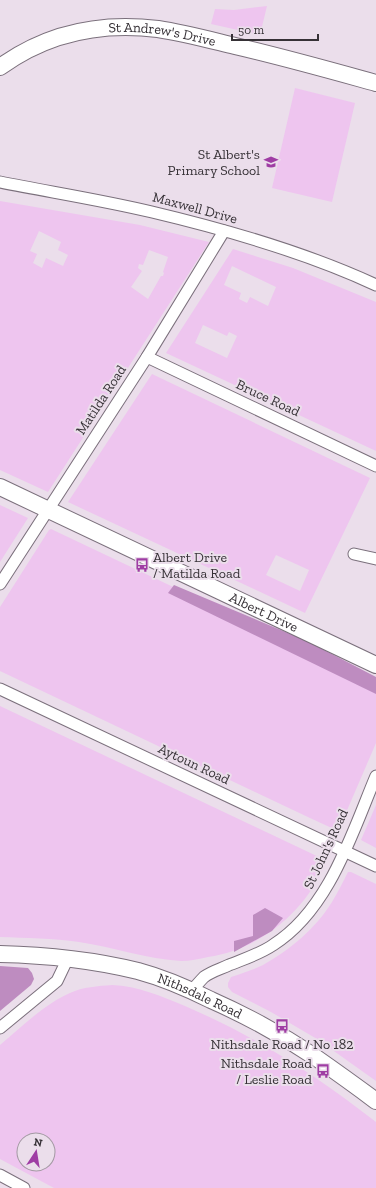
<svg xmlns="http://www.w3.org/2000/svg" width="376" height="1188" font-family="'Zilla Slab',serif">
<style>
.green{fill:#eec5ef;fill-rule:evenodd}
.forest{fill:#be8cc0}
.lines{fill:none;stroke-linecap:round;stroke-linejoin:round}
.street-casing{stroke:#7b707c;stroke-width:13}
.secondary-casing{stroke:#7b707c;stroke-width:18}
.street{stroke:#fff;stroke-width:11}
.secondary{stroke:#fff;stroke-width:16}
.labels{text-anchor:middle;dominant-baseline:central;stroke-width:4;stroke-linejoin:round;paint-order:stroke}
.street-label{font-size:14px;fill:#363136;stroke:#ebdeeb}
.poi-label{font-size:14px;fill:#363136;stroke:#ebdeeb;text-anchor:end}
</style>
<rect width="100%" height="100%" fill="#ebdeeb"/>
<g class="green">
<path d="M267 6 260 35 211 24 215 9 234 10Z"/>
<path d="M295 88 355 103 332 202 272 188Z"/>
<path d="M0 201 140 225 209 242 48 492 0 470ZM39 231 61 242 58 250 68 255 63 266 46 258 42 268 33 263 37 254 30 251ZM149 250 168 257 163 272 164 273 163 276H161L148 299 131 287 142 271 138 268 139 264 143 265Z"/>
<path d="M233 249 293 268 376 302V451L166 353ZM232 266 276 287 268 306 250 297 247 303 239 299 241 293 224 285ZM203 325 227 336 229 332 237 336 227 358 195 343Z"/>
<path d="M152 374 370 478 305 613 68 502ZM276 555 309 570 300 591 266 575Z"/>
<path d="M0 505 28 518 0 562Z"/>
<path d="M51 529 376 683V743L339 829 336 830 310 818 0 671V607L49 530Z"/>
<path d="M0 706 321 858 325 865C304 913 260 949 208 957 199 959 190 961 181 961 147 959 113 947 79 942 53 938 26 938 0 937Z"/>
<path d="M376 805V848L361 840Z"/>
<path d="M348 872H351L376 884V1081L317 1039 271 1012 232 992 228 987V983L231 977C242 973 253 970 263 965 290 950 316 928 332 902 338 892 343 882 348 872Z"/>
<path d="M112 985C138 986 161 996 185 1006 255 1036 316 1075 376 1122V1188H54L0 1159V1045C20 1028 46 1003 70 993 83 987 98 986 112 985ZM24 1140H48V1164H24Z"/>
</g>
<g class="forest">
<path d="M174 585 307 641 376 677V694L168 593Z"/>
<path d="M265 908 283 918 272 931 234 952V941L253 936V915Z"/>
<path d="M0 966 28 968 32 973 34 979 31 985 0 1011Z"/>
</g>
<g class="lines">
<defs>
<g id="street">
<path d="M0 182C50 192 102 200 152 212 228 230 305 252 376 285"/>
<path d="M147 357 376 466"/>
<path d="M354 554 376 559"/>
<path d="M0 584 147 357 224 231"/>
<path d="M0 689 376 866"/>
<path d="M192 990C196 986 200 981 204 977 212 971 221 969 229 965 244 959 260 954 273 945 329 910 352 833 376 776"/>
<path d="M0 1028 57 981 68 958"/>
<path d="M0 1175 24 1188"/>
</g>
<g id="secondary">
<path id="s1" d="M0 67C47 33 101 22 158 29 184 33 210 40 235 46 283 57 329 70 376 83"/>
<path id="s2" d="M0 487 376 665"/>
<path id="s3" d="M0 954C46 955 93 960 138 971 164 978 187 988 211 1000 247 1016 282 1035 315 1057 335 1071 356 1086 376 1101"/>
</g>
</defs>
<use href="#street" class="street-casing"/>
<use href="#secondary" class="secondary-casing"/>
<use href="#street" class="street"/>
<use href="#secondary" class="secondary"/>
</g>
<defs>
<symbol id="school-bare" viewBox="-9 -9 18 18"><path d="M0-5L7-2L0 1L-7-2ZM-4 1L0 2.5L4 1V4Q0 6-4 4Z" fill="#9f3da4" stroke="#ebdeeb" stroke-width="2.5" paint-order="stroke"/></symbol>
<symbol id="bus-bare" viewBox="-9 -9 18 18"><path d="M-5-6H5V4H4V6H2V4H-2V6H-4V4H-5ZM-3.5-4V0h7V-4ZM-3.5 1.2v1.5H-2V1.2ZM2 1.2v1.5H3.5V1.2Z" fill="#9f3da4" stroke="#ebdeeb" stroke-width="2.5" paint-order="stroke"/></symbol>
</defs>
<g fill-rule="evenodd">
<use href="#school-bare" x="261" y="152" width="20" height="20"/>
<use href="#bus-bare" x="132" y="555" width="20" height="20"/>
<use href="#bus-bare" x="272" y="1016" width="20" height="20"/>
<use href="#bus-bare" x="313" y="1061" width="20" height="20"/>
</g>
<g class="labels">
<g class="street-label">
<text stroke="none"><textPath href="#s1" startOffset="171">St Andrew's Drive</textPath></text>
<text transform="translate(195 208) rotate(15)">Maxwell Drive</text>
<text transform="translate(268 398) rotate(25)">Bruce Road</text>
<text transform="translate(101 400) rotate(-57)">Matilda Road</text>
<text stroke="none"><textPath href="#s2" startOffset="292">Albert Drive</textPath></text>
<text transform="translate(194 764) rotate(25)">Aytoun Road</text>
<text transform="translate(326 849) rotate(-65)">St John's Road</text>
<text stroke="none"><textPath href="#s3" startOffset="206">Nithsdale Road</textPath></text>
</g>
<g class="poi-label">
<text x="260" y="154">St Albert's<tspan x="260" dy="16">Primary School</tspan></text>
<text x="153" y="557" text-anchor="start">Albert Drive<tspan x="153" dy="16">/ Matilda Road</tspan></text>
<text x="282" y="1044" text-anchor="middle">Nithsdale Road / No 182</text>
<text x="312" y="1063">Nithsdale Road<tspan x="312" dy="16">/ Leslie Road</tspan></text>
</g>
</g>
<g transform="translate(36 1152) rotate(12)"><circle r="19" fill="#ebdeeb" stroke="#a399a3"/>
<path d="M0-3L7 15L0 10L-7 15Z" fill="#9f3da4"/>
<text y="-6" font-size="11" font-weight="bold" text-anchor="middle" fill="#363136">N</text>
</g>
<path d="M232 34v6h86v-6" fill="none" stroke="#363136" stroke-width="2"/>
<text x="238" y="34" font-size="12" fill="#363136" stroke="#ebdeeb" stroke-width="3" paint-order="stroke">50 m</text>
</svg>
